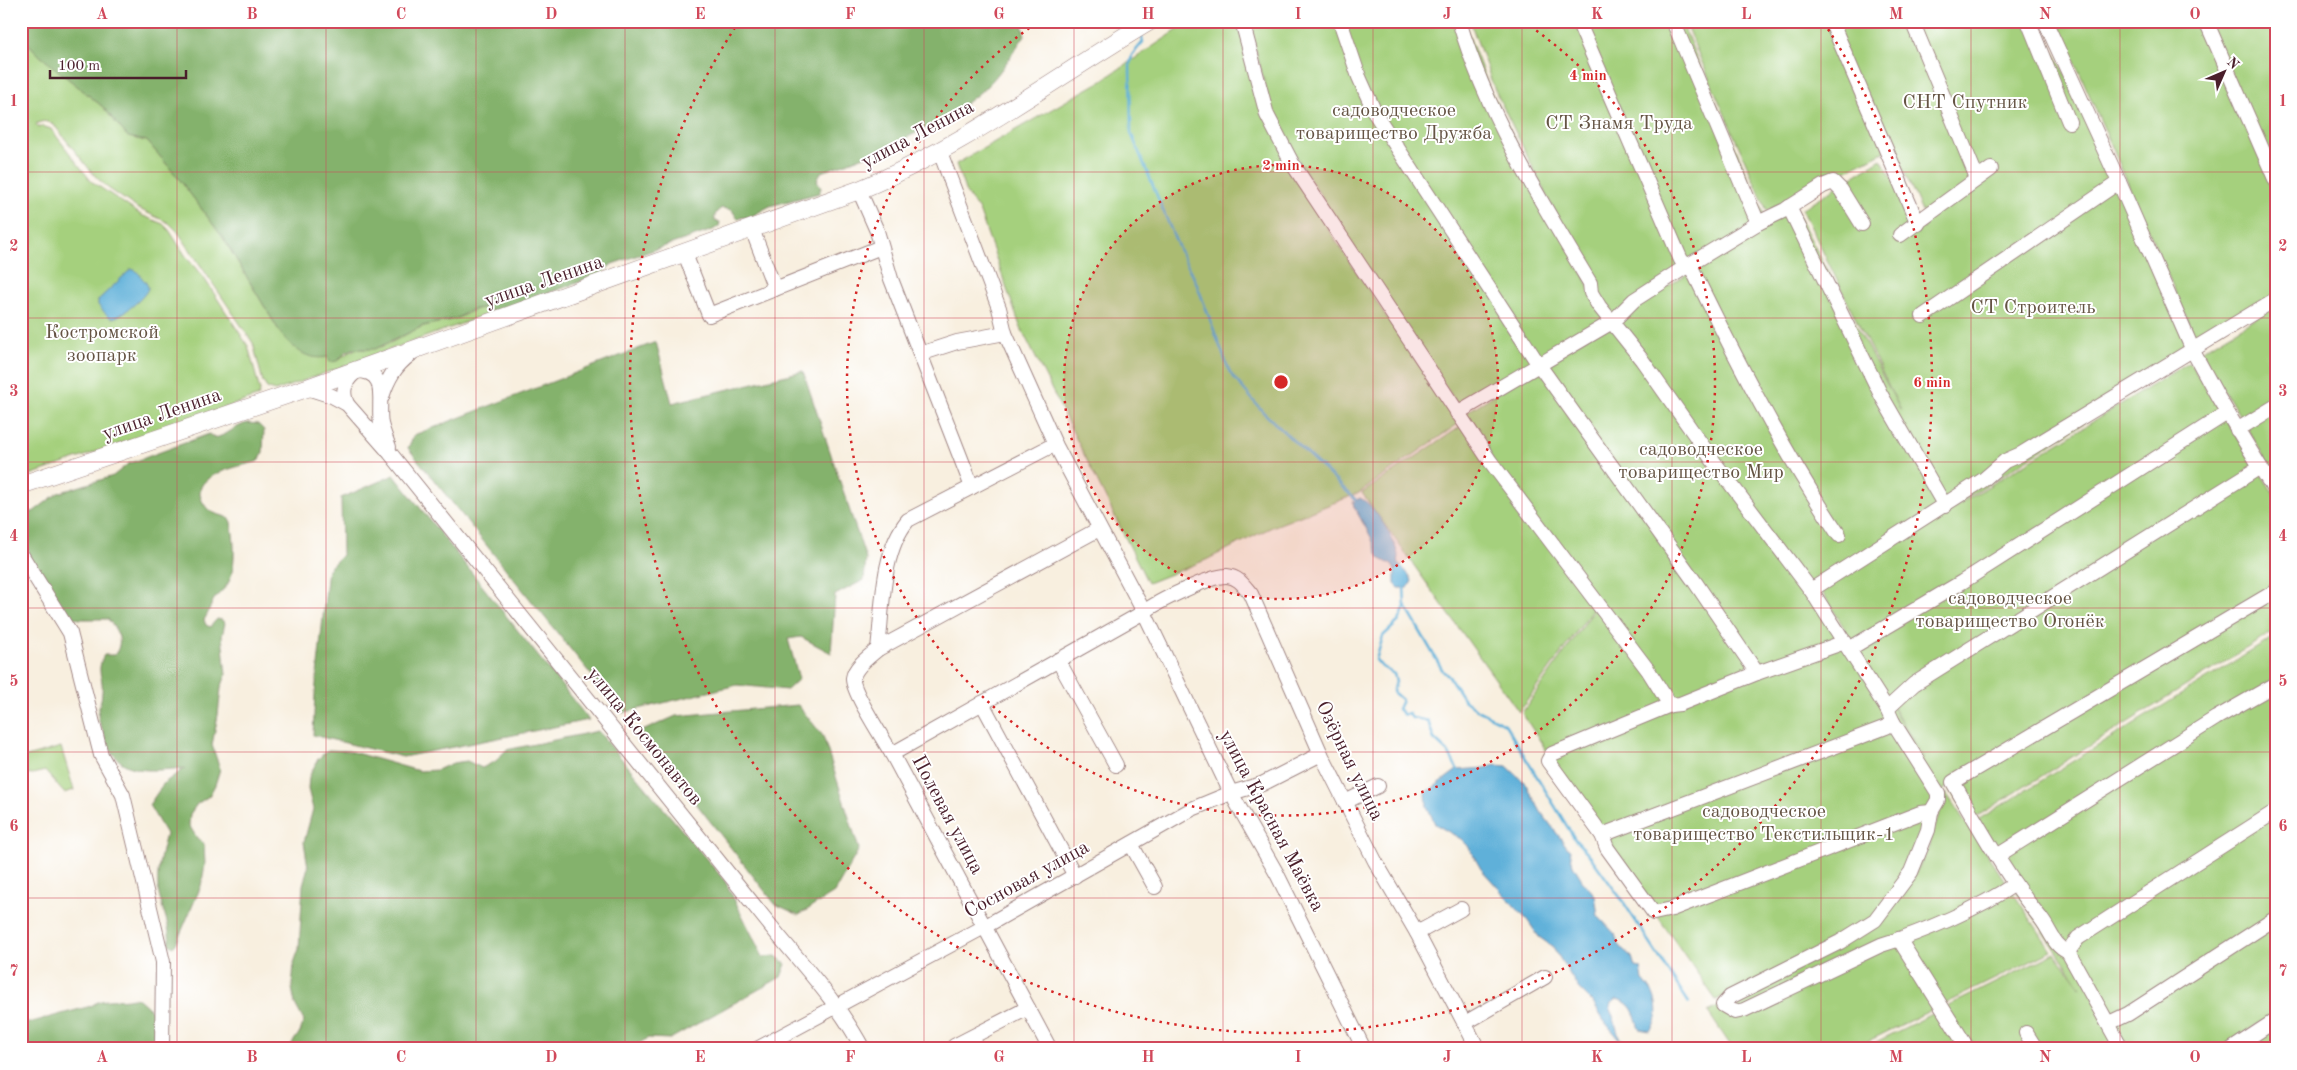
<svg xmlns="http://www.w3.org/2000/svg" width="2297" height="1070" font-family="'Old Standard TT',serif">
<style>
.green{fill:#a5d07d;stroke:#787854}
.forest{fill:#84b26c;stroke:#67684c}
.water{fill:#5eb0d9;stroke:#546882}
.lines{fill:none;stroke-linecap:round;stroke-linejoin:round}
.stream{stroke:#5eb0d9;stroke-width:2.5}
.minor-casing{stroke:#a18785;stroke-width:16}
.major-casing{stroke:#a18785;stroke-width:19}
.minor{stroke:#fff;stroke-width:14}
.major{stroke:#fff;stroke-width:18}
.grid{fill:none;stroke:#d1495b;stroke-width:1;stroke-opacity:0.55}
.ring{fill:none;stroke:#d62828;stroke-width:2.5;stroke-dasharray:2.5 5}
.labels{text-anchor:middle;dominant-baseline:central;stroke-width:4;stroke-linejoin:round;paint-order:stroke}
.park-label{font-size:20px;fill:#655444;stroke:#fff}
.street-label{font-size:20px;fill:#4a1f2b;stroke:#fff}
.centre{fill:#d62828;stroke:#fff;stroke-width:2.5}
.ring-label{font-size:15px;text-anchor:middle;font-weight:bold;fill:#d62828;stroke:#fff;stroke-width:4;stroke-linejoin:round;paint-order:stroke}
.neatline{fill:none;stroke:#d1495b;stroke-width:2}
.grid-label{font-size:16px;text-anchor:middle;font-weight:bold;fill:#d1495b}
</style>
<rect width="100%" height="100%" fill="#fff"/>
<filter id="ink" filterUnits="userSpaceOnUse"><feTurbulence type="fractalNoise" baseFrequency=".02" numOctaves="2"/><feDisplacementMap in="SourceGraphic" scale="10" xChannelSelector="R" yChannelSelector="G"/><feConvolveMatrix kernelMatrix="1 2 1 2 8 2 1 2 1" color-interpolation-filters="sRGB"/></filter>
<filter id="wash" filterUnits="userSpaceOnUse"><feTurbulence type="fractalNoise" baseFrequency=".0096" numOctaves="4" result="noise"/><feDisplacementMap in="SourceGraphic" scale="20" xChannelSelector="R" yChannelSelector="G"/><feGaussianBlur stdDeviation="1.12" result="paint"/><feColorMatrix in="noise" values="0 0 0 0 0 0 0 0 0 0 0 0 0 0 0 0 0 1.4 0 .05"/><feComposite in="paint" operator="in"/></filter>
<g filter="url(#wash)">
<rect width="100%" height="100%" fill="#f8efdf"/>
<g class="green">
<path d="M1191 21H1236L1290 172 1458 424 1359 493 1272 527 1206 560 1148 583 1020 326 979 210 966 193 956 164 1101 81Z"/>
<path d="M1248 21H1463L1490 90 1607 322 1457 404 1304 170 1274 119Z"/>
<path d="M1470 21H1681L1765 217 1608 321 1494 88Z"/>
<path d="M1684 21H2038L2088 119 2192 354 1949 509 1813 583 1924 758 1821 590 2189 362 2276 497V630L1971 820 1948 787 1944 789 1928 842 1913 879 1928 849 1946 793 2052 951 1852 1049H1733L1708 1012 1840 943 1716 1000 1545 755 1548 753 1522 713 1596 607 1595 606 1519 712 1362 493 1460 427 1462 415 1794 207 1901 411 1802 209 1881 159 1924 229 1927 222 1893 147 1767 211Z"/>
<path d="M2057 21H2276V295L2198 344Z"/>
<path d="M21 36 39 55 103 107 128 137 147 141 180 180 224 239 281 334 337 361C360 341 361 354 383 346 397 341 409 331 424 326 435 323 447 322 458 318 474 311 478 304 497 311L275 391 267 388 263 382 253 343 178 232 169 223 137 208 108 188 95 176 54 125C48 121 43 120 36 124L39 128 42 126 51 129 91 181 141 215 163 224 169 230 187 258 204 278 248 346 260 391 259 396 21 478Z"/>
<path d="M2276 305V477L2201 351Z"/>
<path d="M2276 636V1012L2220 1049H1862L2055 953 2081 987 1971 824Z"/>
<path d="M61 747 74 790 64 793 45 771 28 775 23 758Z"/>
<path d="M2276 1023V1049H2236Z"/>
</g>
<g class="forest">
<path d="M21 21H1021L1025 35C1013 52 1001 73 986 87 943 126 876 153 821 172L817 181 821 188 819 193 770 206 750 217 737 218 732 210 722 208C717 211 714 214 715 221L720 222 719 226 713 230 612 264 600 275 497 311 489 310 485 307 471 310 457 318 423 326 375 349H353L346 352 337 361 330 362 328 357C307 361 294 349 281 334L224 239 180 180 147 141 128 137 103 107 39 55 21 36Z"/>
<path d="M656 342 672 403 803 371 866 559 864 580 835 595 831 653 801 637 788 639 799 679 787 690 737 685 622 713 408 448 414 435Z"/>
<path d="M247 423 258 424 264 430 263 452 259 461C241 467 181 474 206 507 212 515 222 514 230 519 235 535 237 570 227 585 223 591 215 596 212 603 209 610 208 614 204 620L206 625 210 627 217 619 222 620 225 623 222 636 226 675 221 688 218 715 212 745 220 769 215 785 209 796 197 804 190 814 189 825 197 838 204 844 205 865 201 886 176 944 173 947 169 944C171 926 163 912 159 895 155 874 161 854 166 834L149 805 164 783 185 768C147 771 116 777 104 734 102 728 98 721 98 715 98 708 102 700 102 692 104 676 95 673 104 655H115C124 640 118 632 108 619H80L68 616 52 598 21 552V510L33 512 58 493 113 476 128 464 209 434 214 438C226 436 234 427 247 423Z"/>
<path d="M394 475 589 720 403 757 313 735 315 694 328 569 342 555 341 498Z"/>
<path d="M798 705 823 736 859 849 834 893 799 915 775 904 640 732 676 716Z"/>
<path d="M598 731 725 881 763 957 776 956 786 964 781 977 670 1039 648 1038 630 1049H288L300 1032 304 1021 295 1004 292 988 294 963 299 949 303 885 308 867 304 842 313 809 308 789 309 777 318 759 328 750 349 751 419 771 437 770 453 763 467 761 482 768 496 761 506 750Z"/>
<path d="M133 998 139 999 158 1016V1037L155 1049H21V1025L91 1006C104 996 118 1002 133 998Z"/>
</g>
<g class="water">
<path d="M131 269C136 270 139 273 142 278 145 281 148 285 148 288 147 296 120 318 112 318 107 317 101 308 98 305V300Z"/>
<path d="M1360 498C1374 504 1395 540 1398 555 1399 557 1398 561 1399 563 1401 570 1410 572 1412 581L1408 588H1399L1395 584V570L1392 565 1379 558 1371 537 1354 507 1353 502Z"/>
<path d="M1496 765 1507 766 1526 784 1541 812 1570 851 1573 865 1584 883 1595 895 1598 916 1615 934 1618 945 1632 957 1635 967 1641 968 1643 981C1657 991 1662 1017 1650 1031L1639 1029C1634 1014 1634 1004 1617 999L1612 1003 1610 1010C1616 1020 1616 1031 1621 1041L1604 1021 1593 1003 1579 989 1553 947 1539 937 1528 921 1481 869 1468 846 1461 839 1435 824 1427 806 1426 793 1457 770 1485 768Z"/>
</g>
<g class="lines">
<g class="stream">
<path d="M1141 34 1143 42 1132 55 1130 64 1131 133 1180 251 1196 282 1230 373 1263 412 1357 501"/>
<path d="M1404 587 1405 607 1399 621 1383 636 1376 660 1382 667 1394 674 1396 681 1393 692 1402 700 1398 709 1404 715 1408 713 1412 718 1428 721 1434 739 1448 752 1459 772"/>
<path d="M1406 607 1443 671 1450 678 1464 700 1477 710 1505 724 1576 841 1587 852 1622 900 1689 1003"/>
<path d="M1621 1040 1626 1044 1644 1049"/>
</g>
</g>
</g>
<g filter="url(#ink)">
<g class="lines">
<defs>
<g id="minor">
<path d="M1242 21 1267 115 1292 163 1490 461 1648 670 1670 705"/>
<path d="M1340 21 1359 77 1376 115 1539 365 1695 582 1757 673"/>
<path d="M1459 21C1487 115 1540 200 1590 283L1591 293 1599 306 1642 360 1714 462 1811 590 1887 709 1893 722 1938 793V800L1931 812 1928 830 1911 872 1875 920 1840 942 1730 997 1723 1005 1735 1012 1744 1010 1881 945C1921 933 1980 908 2015 884"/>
<path d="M1578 21 1681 260 1693 271C1737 361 1783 451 1839 535"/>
<path d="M1673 21 1758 223"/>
<path d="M1831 21 1918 224"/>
<path d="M1912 21 1977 178"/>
<path d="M2028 21 2069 122"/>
<path d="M2045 21 2119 182 2195 355 2218 397 2276 493"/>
<path d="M2206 21 2276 181"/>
<path d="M940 152 999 308 1005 333 1055 444 1144 612 1231 793 1277 874 1364 1049"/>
<path d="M859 190 877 231 891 279 972 487"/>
<path d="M1789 207 1881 395 1945 506"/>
<path d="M752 229 775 289"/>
<path d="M1900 235 1991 169"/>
<path d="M685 254 709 315 881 247"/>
<path d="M1923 316 2119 182"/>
<path d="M920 354 957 342 1005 333"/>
<path d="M307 388 332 396 347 404 390 453 778 935C809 972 840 1006 863 1049"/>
<path d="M382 397C388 378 395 366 411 354"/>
<path d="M347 404C341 390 345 380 357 371 390 371 377 402 381 424 383 432 386 439 389 447"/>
<path d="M1457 413 1612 322 1634 300 1687 266 1758 223 1785 210 1823 186 1833 182 1841 190 1862 224"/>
<path d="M2237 430 2276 406"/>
<path d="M21 554 70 633 101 755 123 795 163 962 162 1049"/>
<path d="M1811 590 1983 480 2005 461 2021 454 2276 299"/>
<path d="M1845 642 1757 673 1680 704 1670 705 1552 754 1548 761 1602 835 1607 848 1654 913 1672 909 1920 813 1931 812"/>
<path d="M878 649C883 608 881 552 908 520L1055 444"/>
<path d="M1849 649 1962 582 2227 413"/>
<path d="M1058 660 1116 765"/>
<path d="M982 703 1075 876"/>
<path d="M1887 709 1914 684 2260 467"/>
<path d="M892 754 1144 612C1157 602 1211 575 1227 576 1239 577 1244 586 1251 594L1321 754 1375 861 1417 933 1478 1049"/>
<path d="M1345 802 1378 786"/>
<path d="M1602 835 1886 727 1893 722"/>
<path d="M1131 844 1155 887"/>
<path d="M1997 856 2216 718 2276 684"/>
<path d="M1417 933 1461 909"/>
<path d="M1899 939 1968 1049"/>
<path d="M2068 952 2078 938 2276 811"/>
<path d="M1465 1023 1545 977"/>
<path d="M2109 1023 2128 1014 2276 918"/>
<path d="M2026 1033 2036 1049"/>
<path d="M954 1046 1028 1008"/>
<path d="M757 1049 984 927 1192 809 1231 793 1262 784 1321 754"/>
<path d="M1050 1049 892 754C884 740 851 690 853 678 855 666 870 656 878 649L1099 529"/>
<path d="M2122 1049 2068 952C2054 946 2051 932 2042 920 2033 908 2023 896 2015 884 1992 851 1973 817 1953 782L2276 591"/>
<path d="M2232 1049 2276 1020"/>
</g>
<path id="major" d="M21 485 307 388 859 190C963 147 1054 78 1150 21"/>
</defs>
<use href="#minor" class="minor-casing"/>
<use href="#major" class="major-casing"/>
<use href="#minor" class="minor"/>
<use href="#major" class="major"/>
</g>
</g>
<path class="grid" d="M177 21V1049M326 21V1049M476 21V1049M625 21V1049M775 21V1049M924 21V1049M1074 21V1049M1223 21V1049M1373 21V1049M1522 21V1049M1672 21V1049M1821 21V1049M1971 21V1049M2120 21V1049M21 172H2276M21 318H2276M21 462H2276M21 608H2276M21 752H2276M21 898H2276"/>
<circle cx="1281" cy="382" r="217" fill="#d62828" fill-opacity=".12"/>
<g class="ring">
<circle cx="1281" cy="382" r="217"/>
<path d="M1524 22A434 434 0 1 1 1038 22"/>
<path d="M1824 23A651 651 0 1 1 738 23"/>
</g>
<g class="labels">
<g class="park-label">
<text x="1965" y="103">СНТ Спутник</text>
<text x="1394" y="111">садоводческое<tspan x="1394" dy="23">товарищество Дружба</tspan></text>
<text x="1619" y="124">СТ Знамя Труда</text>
<text x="2033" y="308">СТ Строитель</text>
<text x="102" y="333">Костромской<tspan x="102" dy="23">зоопарк</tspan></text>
<text x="1701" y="450">садоводческое<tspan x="1701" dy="23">товарищество Мир</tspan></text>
<text x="2010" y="599">садоводческое<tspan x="2010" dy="23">товарищество Огонёк</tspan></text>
<text x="1764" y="812">садоводческое<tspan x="1764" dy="23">товарищество Текстильщик-1</tspan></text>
</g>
<g class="street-label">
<text transform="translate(918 135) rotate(-28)">улица Ленина</text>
<text transform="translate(544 282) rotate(-19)">улица Ленина</text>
<text transform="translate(162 415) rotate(-19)">улица Ленина</text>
<text transform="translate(644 737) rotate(51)">улица Космонавтов</text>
<text transform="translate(1349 761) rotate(64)">Озёрная улица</text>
<text transform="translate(947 815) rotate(62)">Полевая улица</text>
<text transform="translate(1271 821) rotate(62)">улица Красная Маёвка</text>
<text transform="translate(1027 880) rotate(-29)">Сосновая улица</text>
</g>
</g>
<circle cx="1281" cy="382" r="8" class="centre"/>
<g class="ring-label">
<text x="1588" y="80">4 min</text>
<text x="1281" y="170">2 min</text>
<text x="1932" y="387">6 min</text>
</g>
<rect width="2297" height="1070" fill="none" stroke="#fff" stroke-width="55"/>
<g transform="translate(2224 72) rotate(45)" stroke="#ffffff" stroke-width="4" paint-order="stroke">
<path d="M0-4L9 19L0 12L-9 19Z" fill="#4a1f2b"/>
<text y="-8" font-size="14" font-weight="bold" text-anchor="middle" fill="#4a1f2b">N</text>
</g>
<path d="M50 70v8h136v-8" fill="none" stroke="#4a1f2b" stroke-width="2.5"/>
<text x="58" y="70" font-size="15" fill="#4a1f2b" stroke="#ffffff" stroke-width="4" paint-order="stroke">100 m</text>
<rect x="28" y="28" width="2242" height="1014" class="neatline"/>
<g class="grid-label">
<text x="102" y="19">A</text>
<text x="252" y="19">B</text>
<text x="401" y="19">C</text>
<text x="551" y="19">D</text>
<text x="700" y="19">E</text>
<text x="850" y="19">F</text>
<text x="999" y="19">G</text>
<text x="1148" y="19">H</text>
<text x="1298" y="19">I</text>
<text x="1447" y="19">J</text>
<text x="1597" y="19">K</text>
<text x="1746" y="19">L</text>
<text x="1896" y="19">M</text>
<text x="2045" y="19">N</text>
<text x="2195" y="19">O</text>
<text x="14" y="106">1</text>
<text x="2283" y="106">1</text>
<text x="14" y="251">2</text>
<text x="2283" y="251">2</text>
<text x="14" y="396">3</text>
<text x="2283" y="396">3</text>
<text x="14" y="541">4</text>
<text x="2283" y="541">4</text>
<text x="14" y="686">5</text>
<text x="2283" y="686">5</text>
<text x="14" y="831">6</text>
<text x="2283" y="831">6</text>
<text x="14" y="976">7</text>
<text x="2283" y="976">7</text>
<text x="102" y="1062">A</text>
<text x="252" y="1062">B</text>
<text x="401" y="1062">C</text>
<text x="551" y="1062">D</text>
<text x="700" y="1062">E</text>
<text x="850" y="1062">F</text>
<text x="999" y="1062">G</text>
<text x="1148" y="1062">H</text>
<text x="1298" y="1062">I</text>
<text x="1447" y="1062">J</text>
<text x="1597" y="1062">K</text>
<text x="1746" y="1062">L</text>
<text x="1896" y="1062">M</text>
<text x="2045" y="1062">N</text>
<text x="2195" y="1062">O</text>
</g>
</svg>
